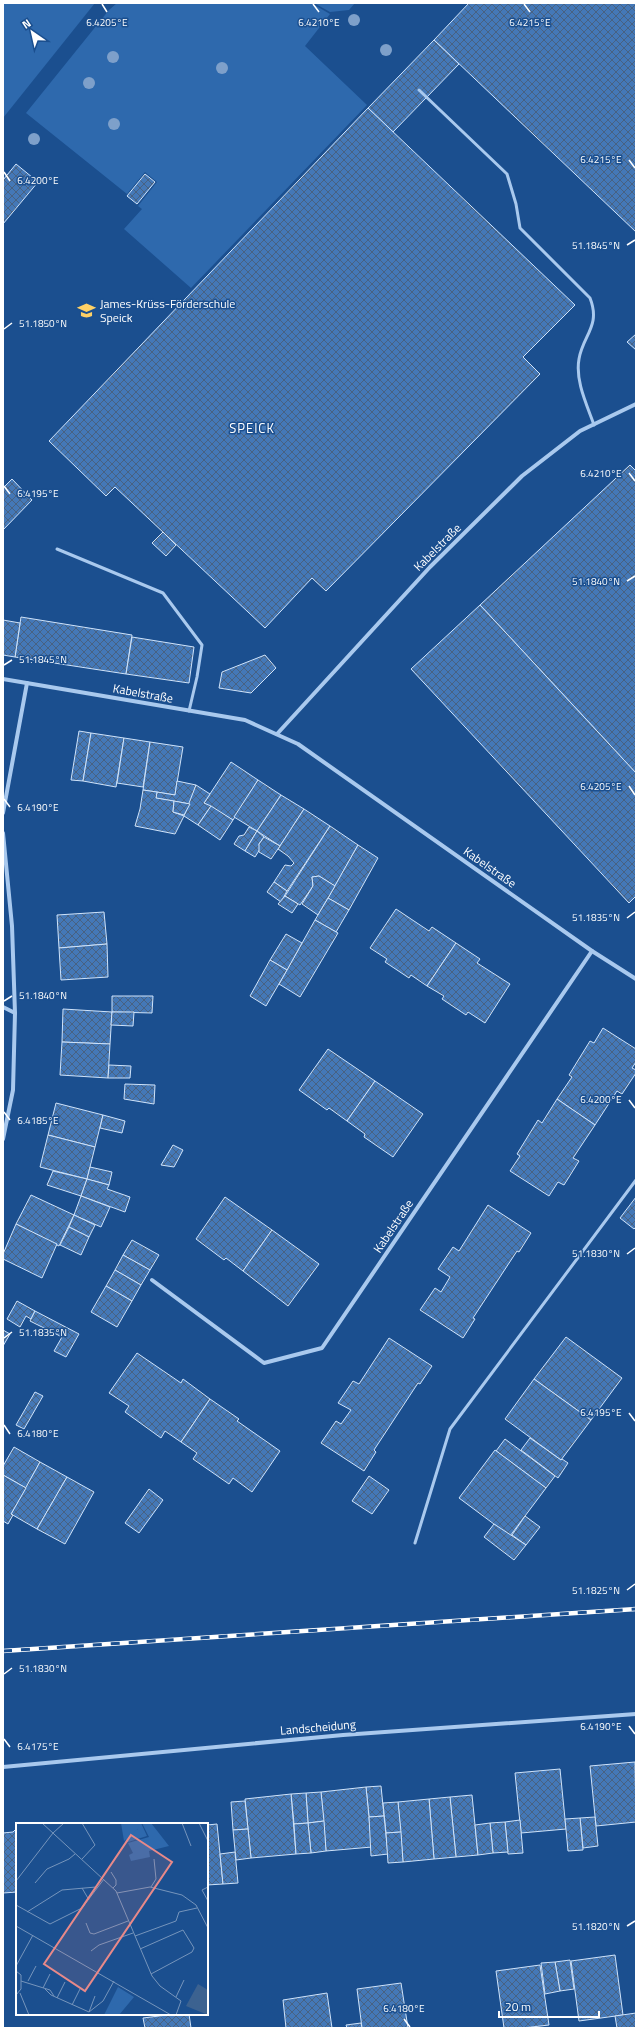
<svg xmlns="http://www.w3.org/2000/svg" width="639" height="2031" font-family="'Titillium Web',sans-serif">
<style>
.green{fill:#2e69ad}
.building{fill:url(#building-cross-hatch);stroke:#cfe3fa}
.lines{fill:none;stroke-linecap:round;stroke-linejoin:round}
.lane{stroke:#a9c9ee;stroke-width:3}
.street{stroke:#a9c9ee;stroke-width:4}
.rail-casing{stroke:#fff;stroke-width:4.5}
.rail{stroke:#1b4f8f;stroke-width:3;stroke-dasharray:9;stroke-linecap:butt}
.tree{fill:#7ea0ca}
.ticks{fill:none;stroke:#fff;stroke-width:1.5}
.labels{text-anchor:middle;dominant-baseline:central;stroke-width:3;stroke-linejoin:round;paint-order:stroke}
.poi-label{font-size:12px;fill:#fff;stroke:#1b4f8f;text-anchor:start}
.street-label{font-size:12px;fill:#fff;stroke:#1b4f8f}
.neighbourhood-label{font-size:13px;letter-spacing:1px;fill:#fff;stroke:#1b4f8f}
.inset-road{fill:none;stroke:#7695bc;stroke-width:1}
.view{fill:#e88989;fill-opacity:0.15;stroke:#e88989;stroke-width:2}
.inset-edge{fill:none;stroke:#fff;stroke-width:2}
.ticks-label{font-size:10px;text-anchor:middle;fill:#fff;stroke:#1b4f8f;stroke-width:3;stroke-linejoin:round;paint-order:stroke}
</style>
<defs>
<pattern id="building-cross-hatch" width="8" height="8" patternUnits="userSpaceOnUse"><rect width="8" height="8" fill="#4478b7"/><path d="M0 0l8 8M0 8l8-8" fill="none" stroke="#486282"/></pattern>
</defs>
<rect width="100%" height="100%" fill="#1b4f8f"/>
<g class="green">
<path d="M3 3H95L3 118Z"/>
<path d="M117 3H311L330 14 305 46 367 105 191 288 124 229 142 209 138 206 157 182 145 172 127 194 26 113 109 10Z"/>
<path d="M314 3H355L349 10 330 12Z"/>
</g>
<g class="building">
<path d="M469 3H636V232L434 40Z"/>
<path d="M434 40 459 64 393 132 368 108Z"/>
<path d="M368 108 575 305 523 357 540 374 326 591 312 578 265 628 115 487 106 496 49 441Z"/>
<path d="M16 164 38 182 3 224V180Z"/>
<path d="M145 174 155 182 137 204 127 196Z"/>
<path d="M636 334V350L627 342Z"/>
<path d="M630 465 636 471V773L480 605Z"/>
<path d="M12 479 32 500 3 530V488Z"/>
<path d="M163 532 176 545 166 556 152 543Z"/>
<path d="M480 605 636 773V896L629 903 411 669Z"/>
<path d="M21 617 132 635 126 674 15 657Z"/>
<path d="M3 620 20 623 15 657 3 655Z"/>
<path d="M132 637 194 647 189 683 126 674Z"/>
<path d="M265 655 276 668 251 693 219 688 222 672Z"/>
<path d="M79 731 91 733 83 781 71 780Z"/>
<path d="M91 733 124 738 116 787 83 781Z"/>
<path d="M124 738 150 742 143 787 117 783Z"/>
<path d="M150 742 183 747 175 795 143 790Z"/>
<path d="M231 762 258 780 233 820 204 803Z"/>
<path d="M258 780 281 795 257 831 234 817Z"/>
<path d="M177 781 196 785 190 804 156 798 157 792 175 795Z"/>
<path d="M196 785 210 794 204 803 211 806 198 825 184 816Z"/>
<path d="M143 790 157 792 156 798 174 801 173 812 184 816 175 834 135 826 140 809Z"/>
<path d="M281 795 304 809 280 846 257 831Z"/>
<path d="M174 801 190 804 184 815 173 812Z"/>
<path d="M211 806 233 820 220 840 198 825Z"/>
<path d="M304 809 330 826 287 891 274 882 285 865 291 866 294 863 288 856 278 849Z"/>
<path d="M330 826 358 845 335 886 319 876 312 877 313 886 300 905 285 896Z"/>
<path d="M249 827 257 831 245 851 234 844 239 836 244 835Z"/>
<path d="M257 831 264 837 259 844 260 849 255 857 245 851Z"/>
<path d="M264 837 280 846 271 859 259 852V844Z"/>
<path d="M358 845 378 858 349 910 328 898Z"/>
<path d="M319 876 335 886 318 915 302 904 313 886 312 877Z"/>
<path d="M274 882 287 891 281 902 267 892Z"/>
<path d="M285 896 298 904 292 913 278 904Z"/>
<path d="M328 898 349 910 336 932 315 920Z"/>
<path d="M396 909 429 931 432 927 456 943 427 986 411 975 409 978 385 962 387 959 370 948Z"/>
<path d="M104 912 107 944 59 948 57 915Z"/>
<path d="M315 920 338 933 300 997 279 984Z"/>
<path d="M286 934 302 943 287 970 270 960Z"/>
<path d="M456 943 480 959 477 963 510 984 485 1023 468 1012 466 1015 442 999 444 996 427 986Z"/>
<path d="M107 944 108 977 61 980 59 948Z"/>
<path d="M270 960 287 970 266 1006 250 996Z"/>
<path d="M112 996H153L152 1013 112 1012Z"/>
<path d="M63 1009 112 1012 110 1044 62 1042Z"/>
<path d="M112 1012H134L133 1026 111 1025Z"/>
<path d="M603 1028 636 1049V1062L632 1068 636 1070V1073L622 1094 617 1091 595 1125 557 1099 572 1077 569 1075 590 1041 594 1043Z"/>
<path d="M62 1042 110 1044 108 1078 60 1075Z"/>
<path d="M328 1049 375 1081 347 1121 329 1108 327 1110 299 1090Z"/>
<path d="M109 1065 131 1066 130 1078H108Z"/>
<path d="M375 1081 423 1114 393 1157 364 1137 365 1134 347 1121Z"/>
<path d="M125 1084 155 1085 154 1104 124 1099Z"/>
<path d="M557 1099 595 1125 573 1158 579 1161 564 1185 558 1182 549 1196 510 1171 520 1156 517 1154 538 1120 542 1123Z"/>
<path d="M56 1103 103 1115 95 1147 48 1135Z"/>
<path d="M103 1115 125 1121 122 1133 100 1128Z"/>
<path d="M48 1135 95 1147 87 1179 40 1167Z"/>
<path d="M173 1145 183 1150 174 1167 161 1165Z"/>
<path d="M90 1167 112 1172 109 1185 87 1179Z"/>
<path d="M53 1171 87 1179 81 1196 47 1185Z"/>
<path d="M87 1179 109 1185 107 1189 130 1197 125 1212 81 1196Z"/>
<path d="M31 1195 74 1215 59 1246 16 1224Z"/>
<path d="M81 1196 110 1207 101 1227 74 1215Z"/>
<path d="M225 1197 272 1230 243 1271 226 1258 224 1260 196 1239Z"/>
<path d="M636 1197V1227L634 1229 620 1218Z"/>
<path d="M488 1205 531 1233 519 1252 517 1251 473 1318 475 1319 463 1338 420 1310 435 1288 441 1292 450 1277 438 1269 453 1247 459 1251Z"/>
<path d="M74 1215 95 1225 89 1237 69 1227Z"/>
<path d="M16 1224 57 1244 42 1278 3 1259V1254Z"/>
<path d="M69 1227 89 1237 81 1255 60 1245Z"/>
<path d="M272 1230 319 1264 288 1306 243 1271Z"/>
<path d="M132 1240 159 1255 150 1270 123 1255Z"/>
<path d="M123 1255 150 1270 141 1285 115 1270Z"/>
<path d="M115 1270 141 1285 132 1301 106 1286Z"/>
<path d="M106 1286 132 1301 117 1327 91 1312Z"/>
<path d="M17 1301 35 1311 31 1319 26 1316 20 1327 7 1319Z"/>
<path d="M35 1311 79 1334 66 1357 54 1351 62 1337 30 1321Z"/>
<path d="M3 1330 10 1334 3 1346Z"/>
<path d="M566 1337 622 1378 591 1420 534 1379Z"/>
<path d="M389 1338 432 1366 420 1384 418 1383 374 1450 376 1452 364 1471 321 1443 336 1421 341 1424 351 1410 338 1403 353 1381 359 1384Z"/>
<path d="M137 1353 181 1383 183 1379 210 1399 181 1442 165 1431 161 1438 125 1412 129 1406 109 1393Z"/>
<path d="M534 1379 591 1420 561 1460 505 1419Z"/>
<path d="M35 1392 43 1396 24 1429 16 1425Z"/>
<path d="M210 1399 239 1419 237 1421 280 1451 252 1492 233 1478 229 1484 193 1459 197 1453 181 1442Z"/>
<path d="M530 1438 561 1460 562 1459 568 1463 558 1478 521 1450Z"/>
<path d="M505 1439 555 1476 546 1488 496 1451Z"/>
<path d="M14 1447 40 1462 26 1488 3 1475V1466Z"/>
<path d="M495 1450 546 1488 510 1536 459 1498Z"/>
<path d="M40 1462 67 1477 37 1529 11 1514Z"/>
<path d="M3 1475 26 1488 11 1514 13 1515 8 1524 3 1521Z"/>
<path d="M369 1476 389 1490 372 1514 352 1501Z"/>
<path d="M67 1477 94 1492 65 1544 37 1529Z"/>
<path d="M149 1489 163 1500 139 1533 125 1523Z"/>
<path d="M525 1516 540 1527 526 1545 512 1535Z"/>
<path d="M494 1524 526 1545 514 1560 484 1537Z"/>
<path d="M635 1762 636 1822 596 1826 590 1766Z"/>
<path d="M560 1769 566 1829 521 1833 515 1773Z"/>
<path d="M381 1786 384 1816 369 1817 366 1787Z"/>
<path d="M366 1787 372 1847 326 1851 321 1792Z"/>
<path d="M321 1792 324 1821 308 1823 306 1793Z"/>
<path d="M306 1793 308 1823 294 1824 291 1794Z"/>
<path d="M291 1794 296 1854 251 1858 245 1799Z"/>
<path d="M472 1795 478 1855 456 1857 450 1797Z"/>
<path d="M450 1797 456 1857 434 1859 429 1799Z"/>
<path d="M429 1799 434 1859 403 1862 398 1802Z"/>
<path d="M245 1801 248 1829 233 1830 231 1802Z"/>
<path d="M398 1802 401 1832 386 1833 383 1803Z"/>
<path d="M384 1816 388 1854 371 1856 369 1817Z"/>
<path d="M595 1817 598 1846 583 1848 580 1818Z"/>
<path d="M580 1818 583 1850 568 1851 565 1819Z"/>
<path d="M520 1820 523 1853 508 1854 505 1822Z"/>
<path d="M324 1821 326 1851 311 1853 308 1823Z"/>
<path d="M505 1822 508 1852 493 1853 490 1823Z"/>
<path d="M308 1823 311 1853 296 1854 294 1824Z"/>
<path d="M490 1823 493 1853 478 1855 475 1825Z"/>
<path d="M217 1824 223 1884 207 1885V1825Z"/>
<path d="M17 1828V1892L3 1893V1833L13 1832Z"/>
<path d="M248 1829 251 1858 236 1860 233 1830Z"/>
<path d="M401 1832 403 1862 388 1863 386 1833Z"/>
<path d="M235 1852 238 1883 223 1884 220 1854Z"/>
<path d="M615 1955 623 2015 579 2021 571 1961Z"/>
<path d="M570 1960 574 1989 560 1991 555 1962Z"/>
<path d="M555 1962 560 1991 545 1994 541 1963Z"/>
<path d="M540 1965 549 2025 523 2028H504L496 1971Z"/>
<path d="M401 1983 408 2028H362L357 1989Z"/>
<path d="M327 1993 332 2028H286L283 2000Z"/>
<path d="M636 2013V2028H617L615 2016Z"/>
<path d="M175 2014H189L191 2028H145L143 2018Z"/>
<path d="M361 2023 362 2028H347L346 2025Z"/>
</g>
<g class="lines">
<g class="lane">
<path d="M419 90 507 174 516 204 520 228 590 298C601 326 583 335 579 359 575 381 587 405 594 425"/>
<path d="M57 549 163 593 202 645 197 677 189 711"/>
<path d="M415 1543 450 1429 636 1180"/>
</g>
<g class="street">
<path d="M3 679 245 720 298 744 592 951 636 979"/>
<path d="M277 734 430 567 522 476 580 431 636 404"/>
<path d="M3 813 27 683"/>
<path d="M3 833 12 926 15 1013 13 1090 3 1139"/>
<path d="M3 1007 15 1013"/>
<path d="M152 1280 264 1363 322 1348 592 951"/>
<path d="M3 1767 343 1735 636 1714"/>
</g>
<defs>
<path id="rail" d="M3 1651 636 1609"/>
</defs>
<use href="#rail" class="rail-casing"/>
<use href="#rail" class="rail"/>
</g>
<g class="tree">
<circle cx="354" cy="20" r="6"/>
<circle cx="386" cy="50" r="6"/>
<circle cx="113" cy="57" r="6"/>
<circle cx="222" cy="68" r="6"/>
<circle cx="89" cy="83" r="6"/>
<circle cx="114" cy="124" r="6"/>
<circle cx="34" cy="139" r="6"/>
</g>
<path class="ticks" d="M102 4 107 12M313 4 319 12M524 4 530 12M629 160 635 168M4 172 10 181M627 245 635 240M4 329 12 323M629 473 635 481M4 486 10 494M627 581 635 576M4 665 12 660M629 786 635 795M4 799 10 807M627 918 635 912M4 1001 12 996M629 1100 635 1108M4 1112 10 1120M627 1254 635 1248M4 1338 12 1332M629 1413 635 1421M4 1425 10 1434M627 1590 635 1584M4 1674 12 1668M629 1726 635 1734M4 1739 10 1747M627 1926 635 1921M404 2019 410 2027"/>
<defs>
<symbol id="school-bare" viewBox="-9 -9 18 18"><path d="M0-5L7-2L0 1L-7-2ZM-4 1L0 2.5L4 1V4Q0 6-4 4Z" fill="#ffd166" stroke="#1b4f8f" stroke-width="2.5" paint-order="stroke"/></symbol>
</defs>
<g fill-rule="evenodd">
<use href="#school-bare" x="74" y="298" width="25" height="25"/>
</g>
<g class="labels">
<g class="poi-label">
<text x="100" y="303">James-Krüss-Förderschule<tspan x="100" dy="14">Speick</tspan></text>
</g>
<g class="street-label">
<text transform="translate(437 547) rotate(-45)">Kabelstraße</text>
<text transform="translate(143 693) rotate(10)">Kabelstraße</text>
<text transform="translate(490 867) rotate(35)">Kabelstraße</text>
<text transform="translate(393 1226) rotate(-56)">Kabelstraße</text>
<text transform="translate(318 1727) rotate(-5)">Landscheidung</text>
</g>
<g class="neighbourhood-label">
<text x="252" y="428">SPEICK</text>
</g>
</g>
<g transform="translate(16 1823)">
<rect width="192" height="192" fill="#1b4f8f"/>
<path d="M122 0H125L131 13 109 20 111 12 122 6ZM126 0H135L153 23 133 28 134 34 115 38 113 32 117 30 112 20 133 14ZM102 164 118 174 103 192H88Z" fill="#2e69ad"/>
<path d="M105 0H122L123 5 108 18Z" fill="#2e69ad"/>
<path d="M182 161 192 167V192L170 183Z" fill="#3c6290"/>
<path class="inset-road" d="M26 0 100 68 136 153 144 163 165 178 160 192M166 0 175 23M183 0 192 18M66 36 79 22 66 0M95 49 100 57V62L97 65M0 58 37 10 48 0M19 60 31 46 53 36 59 31M135 64 140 56 138 36M192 64 186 67 192 78M66 65 73 77M101 70 134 64 166 72 180 82 192 105M0 82 34 101 66 85 88 56M11 89 46 67 80 64M70 100 74 110 78 111 112 98M0 103 155 192M119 113 160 98 163 89 181 85M124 126 167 107 178 125 176 129 135 151M75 128 83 122 117 110M0 143 17 112M0 148 5 152V166L0 172M5 158 34 167 38 173M12 158 20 143M27 165 34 151M29 166 35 172 73 189 87 178 98 158M4 170 13 192M160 174 168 157M41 175 49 159M56 182 64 166M73 189 79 173"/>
<path class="view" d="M115 12 156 39 69 168 28 141Z"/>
<rect width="192" height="192" class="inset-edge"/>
</g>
<g class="ticks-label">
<text x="107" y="26">6.4205°E</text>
<text x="319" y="26">6.4210°E</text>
<text x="530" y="26">6.4215°E</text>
<text x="601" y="163">6.4215°E</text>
<text x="38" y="184">6.4200°E</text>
<text x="596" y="249">51.1845°N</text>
<text x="43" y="327">51.1850°N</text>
<text x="601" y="477">6.4210°E</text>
<text x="38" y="497">6.4195°E</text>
<text x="596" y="585">51.1840°N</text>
<text x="43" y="663">51.1845°N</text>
<text x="601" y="790">6.4205°E</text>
<text x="38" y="811">6.4190°E</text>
<text x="596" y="921">51.1835°N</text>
<text x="43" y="999">51.1840°N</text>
<text x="601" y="1103">6.4200°E</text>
<text x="38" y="1124">6.4185°E</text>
<text x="596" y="1257">51.1830°N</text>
<text x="43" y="1336">51.1835°N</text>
<text x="601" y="1416">6.4195°E</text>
<text x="38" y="1437">6.4180°E</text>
<text x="596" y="1594">51.1825°N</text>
<text x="43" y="1672">51.1830°N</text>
<text x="601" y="1730">6.4190°E</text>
<text x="38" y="1750">6.4175°E</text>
<text x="596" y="1930">51.1820°N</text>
<text x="404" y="2012">6.4180°E</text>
</g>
<rect width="639" height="2031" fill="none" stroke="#ffffff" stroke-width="8"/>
<g transform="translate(32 32) rotate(326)" stroke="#1b4f8f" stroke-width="3" paint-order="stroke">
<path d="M0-3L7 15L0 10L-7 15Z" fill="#ffffff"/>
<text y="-6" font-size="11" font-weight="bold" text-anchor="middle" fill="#ffffff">N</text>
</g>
<path d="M499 2011v6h100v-6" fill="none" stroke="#ffffff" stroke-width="2"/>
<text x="505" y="2011" font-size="12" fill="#ffffff" stroke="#1b4f8f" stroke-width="3" paint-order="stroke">20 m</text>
</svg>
